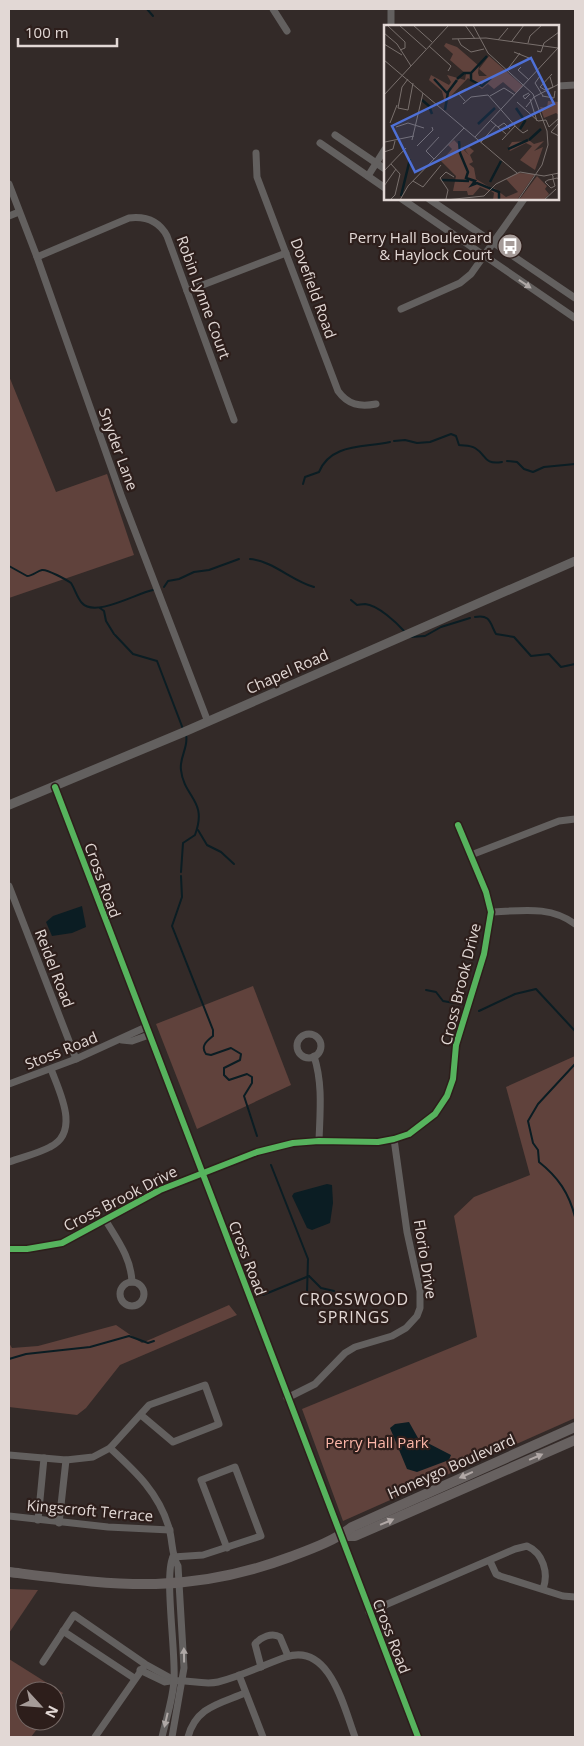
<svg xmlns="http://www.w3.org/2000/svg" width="584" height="1746" font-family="'Open Sans',sans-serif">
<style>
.green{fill:#60423c}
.water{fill:#0b1d23}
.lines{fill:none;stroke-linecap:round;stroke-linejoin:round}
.stream{stroke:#0b1d23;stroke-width:2}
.minor{stroke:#63605f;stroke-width:7}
.tertiary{stroke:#63605f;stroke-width:9}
.secondary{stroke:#676160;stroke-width:10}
.cycleway-casing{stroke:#2d1e1b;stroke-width:9}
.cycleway{stroke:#56b35d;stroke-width:6}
.oneway{fill:#afa8a6}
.oneway2{fill:#b1a8a6}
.labels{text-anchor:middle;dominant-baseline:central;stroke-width:4.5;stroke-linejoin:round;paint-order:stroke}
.poi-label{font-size:15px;fill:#e2d8d5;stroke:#2d1e1b;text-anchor:end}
.street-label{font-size:15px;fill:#e2d8d5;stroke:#2d1e1b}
.park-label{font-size:15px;fill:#fcb6a8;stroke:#2d1e1b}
.neighbourhood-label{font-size:16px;letter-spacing:1px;fill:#e2d8d5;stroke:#2d1e1b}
.inset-river{fill:none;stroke:#0b1d23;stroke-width:2.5}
.inset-road{fill:none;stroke:#79706d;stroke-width:1}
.view{fill:#4e70d7;fill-opacity:0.15;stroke:#4e70d7;stroke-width:2.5}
.inset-edge{fill:none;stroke:#e2d8d5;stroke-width:2.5}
</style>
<rect width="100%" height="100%" fill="#332a28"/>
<g class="green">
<path d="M9 376 56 492 107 474 134 555 9 598Z"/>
<path d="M253 986 291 1085 197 1129 156 1024Z"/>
<path d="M575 1056V1418L343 1521 302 1409 477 1337 454 1216 474 1197 530 1175 506 1087Z"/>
<path d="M229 1305 237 1315 120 1365 86 1408 77 1415 9 1407V1343L12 1348 38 1346 116 1325 142 1343Z"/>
<path d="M9 1589 38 1590 9 1633Z"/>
<path d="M9 1659 63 1693 55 1704V1691H25V1721H43L31 1737H9Z"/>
</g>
<g class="water">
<path d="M82 906 86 927 72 933 52 936 46 922 53 916Z"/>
<path d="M327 1184 332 1185 333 1203 330 1223 312 1230 307 1228 292 1196 294 1193Z"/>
<path d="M409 1422 418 1438 451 1455 449 1460 417 1472 407 1469 390 1428 395 1424Z"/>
</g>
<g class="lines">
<g class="stream">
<path d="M147 9 153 16"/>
<path d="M394 441 405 440 417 443 430 442 451 434 456 436 459 445C464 446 470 445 475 448 487 455 483 465 502 462"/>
<path d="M507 461 517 462 524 469 533 472 544 467 575 464"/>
<path d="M303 484 305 477 319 472C331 443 364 448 390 442"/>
<path d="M250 559C273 561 292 581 314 587"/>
<path d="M9 566 27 576C33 576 37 571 42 570 47 569 67 580 71 583 75 589 77 598 82 603 95 618 137 593 153 590"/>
<path d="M164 587 168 581 179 579 194 572 209 570 239 559"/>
<path d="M351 600 357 605C359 605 362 604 365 604 378 605 397 623 405 632"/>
<path d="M100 608 104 611 106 621 114 634"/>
<path d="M475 617C491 614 490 624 496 634L514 637 531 656 549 654 561 667 575 664"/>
<path d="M115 635 133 654 157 661 183 729"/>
<path d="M410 637 425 636 441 627 470 618"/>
<path d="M198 830 207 845 221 852 234 864"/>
<path d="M181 872 183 843 195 835C208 800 184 798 181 770 179 758 189 746 186 735"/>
<path d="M181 876 182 897 172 926 213 1030V1036C207 1041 200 1046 206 1054L211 1055 231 1048 241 1054 240 1060 224 1068V1075L229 1080 247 1074 252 1077V1083L244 1096 257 1136"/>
<path d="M426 990 436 992 443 1001 454 1003"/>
<path d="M479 1011 515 994 536 989 575 1031"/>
<path d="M575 1064 538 1104 528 1121 533 1143 538 1150 539 1162C558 1177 569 1193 575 1217"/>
<path d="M271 1165 308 1259 307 1293"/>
<path d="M309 1276 321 1288 334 1291"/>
<path d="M263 1295 309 1276"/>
<path d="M9 1359 26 1354 90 1347 129 1336 148 1343 154 1341"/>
</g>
<g class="minor">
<path d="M273 9 287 31"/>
<path d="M391 9V26"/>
<path d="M558 86 575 85"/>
<path d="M335 135 385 169"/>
<path d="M320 143 385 188"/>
<path d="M256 153 257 177 338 391C348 405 360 407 376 404"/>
<path d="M368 176 385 149"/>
<path d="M9 184 37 257 121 495 208 722"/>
<path d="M402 199 575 318"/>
<path d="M429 199 575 298"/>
<path d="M9 216 19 212"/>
<path d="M37 257 129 218C146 216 159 221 167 236L234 420"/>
<path d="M187 291 286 253"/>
<path d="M401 309 460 283 471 274 524 199"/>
<path d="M55 787 418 1737"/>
<path d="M471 855 559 821 575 819"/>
<path d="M9 886 76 1059"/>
<path d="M491 912C520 911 550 905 575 924"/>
<circle cx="309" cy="1046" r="12"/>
<path d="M122 1040 132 1041 149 1035"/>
<path d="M314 1056C323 1084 320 1112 319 1141"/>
<path d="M9 1084 76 1059 146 1027"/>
<path d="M9 1162C22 1157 37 1154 50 1147 81 1132 59 1091 51 1069"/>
<path d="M106 1221C118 1241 131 1258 132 1282"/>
<path d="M9 1249H27L62 1243 160 1190 257 1152 293 1143 319 1141 378 1142 394 1139 409 1134 435 1114 447 1096 453 1079 456 1045 484 954 491 912 486 892 458 825"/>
<circle cx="132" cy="1294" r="12"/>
<path d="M287 1398 315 1384 345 1353 355 1347 392 1336 406 1328 417 1316 420 1308V1291L407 1232 394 1139"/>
<path d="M110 1448C136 1472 159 1493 169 1528 173 1542 171 1554 178 1566L184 1668 172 1737"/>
<path d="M9 1455 66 1460 93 1457 110 1448 149 1405 205 1385 219 1424 173 1442 141 1415"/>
<path d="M9 1516 108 1527 170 1530"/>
<path d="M38 1520 44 1458"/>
<path d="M59 1523 66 1460"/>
<path d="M173 1557 203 1555 261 1536 235 1467 201 1480 227 1548"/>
<path d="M490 1561 496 1574 500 1576 563 1596 575 1597"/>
<path d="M369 1612 515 1549 527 1546C543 1553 549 1573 543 1589"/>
<path d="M63 1631 134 1678"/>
<path d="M43 1662 74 1615 145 1664 174 1680"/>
<path d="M261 1667 255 1644C261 1637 272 1632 280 1637L288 1656"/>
<path d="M140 1670 165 1682C183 1677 201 1686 218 1682 242 1676 263 1665 286 1657 330 1642 344 1708 355 1737"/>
<path d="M239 1675 263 1737"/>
<path d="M95 1737 143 1668"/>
<path d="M162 1737C166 1719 173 1699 174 1680 176 1653 164 1575 173 1557"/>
<path d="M188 1737C196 1707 219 1704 245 1693"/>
</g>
<path class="tertiary" d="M9 805 184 732 575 561"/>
<g class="secondary">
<path d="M341 1536H355L575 1440"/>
<path d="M9 1572C115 1585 186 1596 290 1557 311 1549 334 1541 352 1527L575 1427"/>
</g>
<defs>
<g id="cycleway">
<path d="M55 787 418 1737"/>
<path d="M9 1249H27L62 1243 160 1190 257 1152 293 1143 319 1141 378 1142 394 1139 409 1134 435 1114 447 1096 453 1079 456 1045 484 954 491 912 486 892 458 825"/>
</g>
</defs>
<use href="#cycleway" class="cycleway-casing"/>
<use href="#cycleway" class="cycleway"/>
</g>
<defs><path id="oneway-solid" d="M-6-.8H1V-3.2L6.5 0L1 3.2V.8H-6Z" transform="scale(1.25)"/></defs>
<g class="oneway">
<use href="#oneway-solid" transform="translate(525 284) rotate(34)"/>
<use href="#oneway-solid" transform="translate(184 1655) rotate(-91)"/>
<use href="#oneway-solid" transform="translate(166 1720) rotate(103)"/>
</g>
<g class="oneway2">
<use href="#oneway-solid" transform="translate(536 1457) rotate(-23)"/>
<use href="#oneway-solid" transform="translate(466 1475) rotate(156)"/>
<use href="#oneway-solid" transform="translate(387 1522) rotate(-23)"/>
</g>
<defs>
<symbol id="bus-disc" viewBox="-11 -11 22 22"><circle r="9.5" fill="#a59b98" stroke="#2d1e1b"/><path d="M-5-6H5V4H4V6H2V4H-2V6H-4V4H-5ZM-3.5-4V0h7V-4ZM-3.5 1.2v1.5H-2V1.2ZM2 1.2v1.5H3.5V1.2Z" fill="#fff"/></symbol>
</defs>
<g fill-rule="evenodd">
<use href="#bus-disc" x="496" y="232" width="28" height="28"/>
</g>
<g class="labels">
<g class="poi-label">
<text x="492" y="237">Perry Hall Boulevard<tspan x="492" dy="17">&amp; Haylock Court</tspan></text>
</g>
<g class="street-label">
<text transform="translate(314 288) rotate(70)">Dovefield Road</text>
<text transform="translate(204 297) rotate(70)">Robin Lynne Court</text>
<text transform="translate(119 449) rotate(70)">Snyder Lane</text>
<text transform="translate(287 671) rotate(-24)">Chapel Road</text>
<text transform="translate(103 880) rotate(70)">Cross Road</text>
<text transform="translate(55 968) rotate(69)">Reidel Road</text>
<text transform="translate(460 984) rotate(-76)">Cross Brook Drive</text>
<text transform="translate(61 1050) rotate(-22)">Stoss Road</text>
<text transform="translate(120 1198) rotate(-27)">Cross Brook Drive</text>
<text transform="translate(248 1258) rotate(69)">Cross Road</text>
<text transform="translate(426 1259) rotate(81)">Florio Drive</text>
<text transform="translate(451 1466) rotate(-24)">Honeygo Boulevard</text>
<text transform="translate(90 1510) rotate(5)">Kingscroft Terrace</text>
<text transform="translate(392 1636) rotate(69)">Cross Road</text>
</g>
<g class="park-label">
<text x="377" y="1442">Perry Hall Park</text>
</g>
<g class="neighbourhood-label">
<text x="354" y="1299">CROSSWOOD<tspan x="354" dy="18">SPRINGS</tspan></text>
</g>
</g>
<g transform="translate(384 25)">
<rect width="175" height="175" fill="#332a28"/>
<path d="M62 18 73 22 95 41 94 48 95 51H103L95 44 105 31 139 61 132 68 119 57 110 64 104 59 98 64 84 53 64 74H60L58 66 45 55 47 50 65 60 67 57 63 50 81 55 82 49 66 35 69 29 60 21ZM164 76 175 77V90L172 88 160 93 156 82 163 83ZM70 115 85 130 81 125 85 122 90 126 86 130 89 137 85 139 90 143 92 154 107 163 105 166 96 162 89 170H84L83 166H69L72 151 57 136 68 124 64 120ZM146 116 150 119 160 116 150 126 159 122 151 145 136 135 148 121 142 118 126 126 124 123 128 117ZM134 148 151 149 133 175H109L110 168 107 166 110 163 122 172 134 167 122 154ZM153 151 163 161 161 164 165 169 160 175H135Z" fill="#60423c"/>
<path class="inset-river" d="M87 48V55L98 61 107 53M50 54 63 68M73 54 80 48H87L103 31M38 75 45 81 48 89M132 83 141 96 136 104M61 85 64 67 73 55M94 99 111 83M145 115 157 104M75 116 76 128 84 147 82 153 91 156 88 160 93 158 115 167V175M124 124 144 115M58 155 85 156M106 157 117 136M17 171 26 134"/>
<path class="inset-road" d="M3 0 21 17V23L16 25M15 0 42 24M29 0 48 17M81 0 91 14M89 0 104 28 149 69 163 106 164 120 158 140 134 175M0 8 13 19 27 41M68 14 102 13 174 23M74 14 77 20 87 27 100 24M114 15 124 3M128 16 140 0M144 18 146 11 158 0M0 19 18 30M45 21 67 41 64 46M153 26 157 27 160 18 175 7M130 27 145 33M0 35 133 148M137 42 134 45 145 55M123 45 136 28M156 51 151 58 159 71M24 54 18 62 14 83 24 85 29 58M156 62 161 65 169 62 166 52M156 62 168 49M145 68 139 71 141 74 146 69M0 70 65 0M106 71 120 63 131 70M158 71 170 73 171 66M146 74 153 96M81 76 74 68 82 64M133 77 154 96 162 95M79 79 87 72 104 70 133 103 139 108 144 105M142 82 150 72 175 59M162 95 165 102 175 93M107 96 122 109M6 98 13 80M174 99 167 107 175 111M12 102 24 98 40 103M114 102 120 98 126 104M91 112 174 23M28 115 39 68M118 115 131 101M1 117 30 111M97 117 112 100M33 121 49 105 48 102M0 127 9 124 11 116M50 134 42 126 55 112M0 146 22 123M168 150 169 151V154L171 161 167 163 161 157 164 155 169 154 173 153 175 154M29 156 39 162 57 140M0 161 12 144M62 174 64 165 56 153 62 147 70 152M6 175 11 170 16 149 7 139M15 175H42M16 175 24 161 80 103M61 175 100 171 112 159 136 147 160 151 175 148M160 175 172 164"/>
<path class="view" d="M147 33 170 79 31 147 8 101Z"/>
<rect width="175" height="175" class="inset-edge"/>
</g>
<rect width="584" height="1746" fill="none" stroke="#e2d8d5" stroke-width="20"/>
<g transform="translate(40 1706) rotate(116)"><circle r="24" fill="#2d1e1b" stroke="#756865"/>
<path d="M0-4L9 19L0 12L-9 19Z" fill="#a59b98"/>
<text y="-8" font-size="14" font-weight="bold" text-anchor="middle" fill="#e2d8d5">N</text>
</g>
<path d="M18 38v8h99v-8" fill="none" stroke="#e2d8d5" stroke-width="2.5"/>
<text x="25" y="38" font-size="15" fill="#e2d8d5" stroke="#2d1e1b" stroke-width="4" paint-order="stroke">100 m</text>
</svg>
